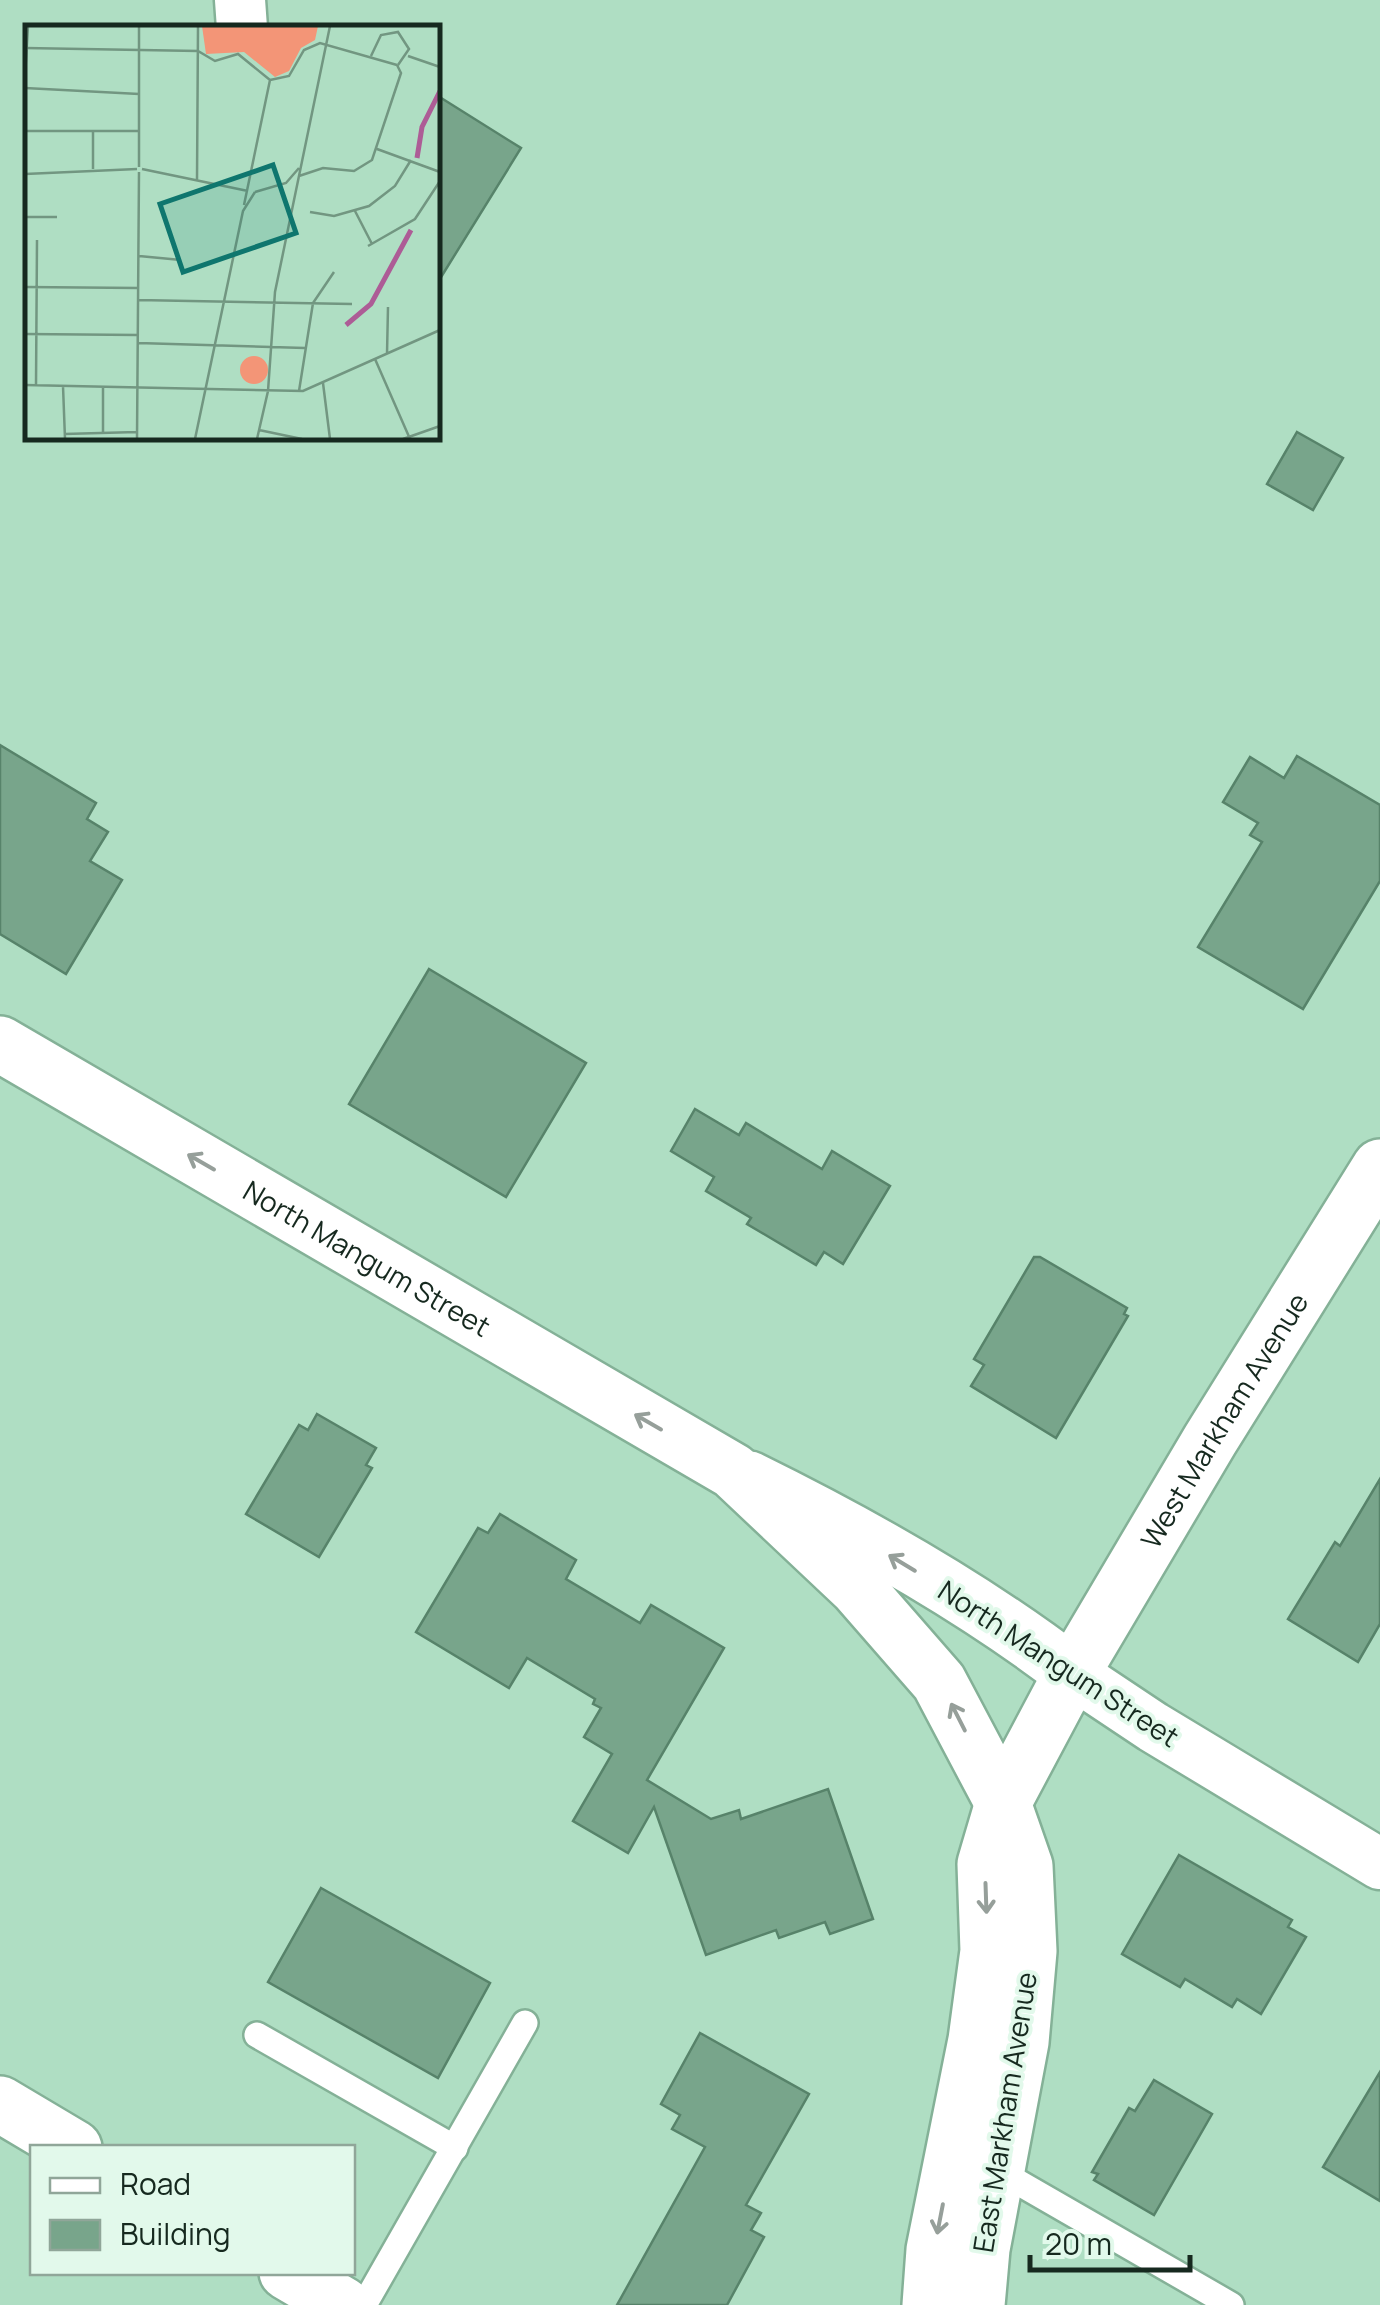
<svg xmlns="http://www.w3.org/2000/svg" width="1380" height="2305" font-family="Manrope,sans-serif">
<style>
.building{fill:#78a58b;stroke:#57836a;stroke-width:2.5}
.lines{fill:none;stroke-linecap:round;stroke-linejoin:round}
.service-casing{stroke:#84b197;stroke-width:30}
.minor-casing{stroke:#84b197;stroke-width:55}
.tertiary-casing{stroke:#84b197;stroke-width:60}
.primary-casing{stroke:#84b197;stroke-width:60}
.service{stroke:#fff;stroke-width:25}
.minor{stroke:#fff;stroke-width:50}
.tertiary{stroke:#fff;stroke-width:55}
.primary{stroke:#fff;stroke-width:55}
.oneway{stroke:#969f9a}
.labels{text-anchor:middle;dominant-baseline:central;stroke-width:8;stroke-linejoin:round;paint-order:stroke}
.street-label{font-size:28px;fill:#16291f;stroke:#e2f9eb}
.inset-river{fill:none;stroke:#ad5c96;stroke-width:5}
.inset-road{fill:none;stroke:#729681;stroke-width:2.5}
.view{fill:#0f766e;fill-opacity:0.15;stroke:#0f766e;stroke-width:5}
.inset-edge{fill:none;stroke:#16291f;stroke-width:5}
</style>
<rect width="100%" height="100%" fill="#afdec3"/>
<g class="building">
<path d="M438 96 521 148 438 282Z"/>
<path d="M1297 432 1343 458 1313 510 1267 484Z"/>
<path d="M0 745 96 803 87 819 108 832 90 861 122 880 66 974 0 934Z"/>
<path d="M1297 756 1380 805V881L1303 1009 1198 947 1262 842 1250 835 1258 823 1223 802 1250 757 1284 778Z"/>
<path d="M429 969 586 1063 506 1197 349 1104Z"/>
<path d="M695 1109 739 1135 746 1123 822 1169 832 1151 890 1186 843 1264 824 1252 816 1265 747 1224 751 1218 706 1191 714 1177 671 1151Z"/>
<path d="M1034 1257H1040L1127 1308 1124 1314 1128 1316 1056 1438 971 1386 984 1365 974 1359Z"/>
<path d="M317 1414 376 1448 366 1465 372 1468 319 1557 246 1514 299 1425 308 1430Z"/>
<path d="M1380 1479V1624L1358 1662 1288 1619 1335 1542 1340 1546Z"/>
<path d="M500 1514 576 1560 566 1579 640 1623 651 1605 724 1648 647 1780 711 1819 739 1810 741 1819 828 1789 873 1919 830 1934 825 1922 779 1938 776 1930 706 1955 654 1807 628 1853 573 1821 612 1754 584 1737 601 1708 593 1704 595 1699 527 1658 509 1688 416 1632 478 1528 488 1533Z"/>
<path d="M1179 1855 1292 1920 1288 1927 1306 1937 1261 2014 1237 1999 1232 2007 1185 1979 1180 1987 1122 1954Z"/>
<path d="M321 1888 490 1983 438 2078 268 1982Z"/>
<path d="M700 2033 809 2094 746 2205 761 2213 751 2230 764 2237 727 2305H617L705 2147 672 2129 680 2115 661 2104Z"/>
<path d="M1380 2072V2201L1323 2167Z"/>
<path d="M1154 2080 1212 2114 1154 2215 1094 2180 1098 2174 1092 2172 1129 2108 1135 2111Z"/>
</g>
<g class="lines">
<defs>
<g id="service">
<path d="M257 2035 455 2148"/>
<path d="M995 2169 1231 2305"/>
<path d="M364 2305 525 2023"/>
</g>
<g id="minor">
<path d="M240 0 242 28"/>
<path d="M1072 1673 1153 1727 1380 1864"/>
</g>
<g id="tertiary">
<path d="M749 1479C861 1534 973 1597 1072 1673"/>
<path id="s1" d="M1003 1803 1072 1673 1210 1440 1380 1167"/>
</g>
<g id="primary">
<path id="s2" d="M0 1044 733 1471 857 1588 939 1682 1003 1803 1025 1866 1029 1951 1021 2042 982 2249 977 2305"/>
<path d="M0 2104 74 2148"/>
<path d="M287 2272 343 2305"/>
<path d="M930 2305 934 2250 976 2040 988 1951 985 1864 1003 1803"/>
</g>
</defs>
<use href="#service" class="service-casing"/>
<use href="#minor" class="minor-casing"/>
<use href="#tertiary" class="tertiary-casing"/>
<use href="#primary" class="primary-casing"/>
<use href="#service" class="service"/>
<use href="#minor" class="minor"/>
<use href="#tertiary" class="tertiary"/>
<use href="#primary" class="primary"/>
</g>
<defs><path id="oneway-shaft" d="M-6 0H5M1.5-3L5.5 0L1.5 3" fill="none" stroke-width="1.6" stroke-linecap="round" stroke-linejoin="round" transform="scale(2.5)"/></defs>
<g class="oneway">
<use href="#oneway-shaft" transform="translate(201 1162) rotate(-150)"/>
<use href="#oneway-shaft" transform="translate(648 1422) rotate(-150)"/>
<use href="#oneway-shaft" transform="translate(902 1563) rotate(-149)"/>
<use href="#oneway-shaft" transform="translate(958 1717) rotate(-117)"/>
<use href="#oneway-shaft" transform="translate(986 1898) rotate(88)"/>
<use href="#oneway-shaft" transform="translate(940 2219) rotate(101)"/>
</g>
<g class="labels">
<g class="street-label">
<text stroke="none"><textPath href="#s2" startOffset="425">North Mangum Street</textPath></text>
<text stroke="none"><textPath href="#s1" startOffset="442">West Markham Avenue</textPath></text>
<text transform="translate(1059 1663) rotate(33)">North Mangum Street</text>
<text transform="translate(1004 2112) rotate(-81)">East Markham Avenue</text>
</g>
</g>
<g transform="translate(25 25)">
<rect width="415" height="415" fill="#afdec3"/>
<path d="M177 1H293L290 15 276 23 264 46 250 52 219 27 181 29ZM215 345a14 14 0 1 1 28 0a14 14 0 1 1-28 0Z" fill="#f39577"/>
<path class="inset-river" d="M392 133 397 102 415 66M321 300 346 279 386 205"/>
<path class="inset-road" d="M0 23 173 26 190 36 213 29 245 55M346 31 356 10 373 7 384 24 373 40M383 31 415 42M0 52 3 1M245 55 264 51 279 25 295 18 372 40M0 63 114 69M0 106H114M68 106V144M352 124 415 147M114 142V1M117 144 223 166M0 149 112 144M274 151 298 143 329 146 347 135 376 48 372 40M172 155 173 1M230 167 261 158 274 143M219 180 245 55M330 186 347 219M285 187 309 191 344 181 370 161 386 135M0 192H32M343 221 390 194 415 156M114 231 156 235M0 262 113 263M113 275 327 279M0 309 113 310M113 318 280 323M362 329 363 282M350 334 385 414M298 358 305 414M0 360 278 366 415 305M11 360 12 215M38 361 40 414M78 361V408M274 366 288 278 309 247M234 405 277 414M39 409 112 407M112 414 114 147M170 414 218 186 230 167M232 414 243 366 250 267 305 1M378 414 415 401"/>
<path class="view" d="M248 140 271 208 158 247 135 179Z"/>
<rect width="415" height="415" class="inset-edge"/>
</g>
<rect x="30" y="2145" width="325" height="130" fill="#e2f9eb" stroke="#90a699" stroke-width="2.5"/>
<rect x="50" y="2178" width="50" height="15" fill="#ffffff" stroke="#90a699" stroke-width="2.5"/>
<text x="120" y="2195" font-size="30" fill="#16291f">Road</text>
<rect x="50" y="2220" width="50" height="30" fill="#78a58b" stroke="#90a699" stroke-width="2.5"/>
<text x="120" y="2245" font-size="30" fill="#16291f">Building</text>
<path d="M1030 2255v15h160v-15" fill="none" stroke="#16291f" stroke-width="5"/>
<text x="1045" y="2255" font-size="30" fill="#16291f" stroke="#e2f9eb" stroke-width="8" paint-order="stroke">20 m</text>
</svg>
